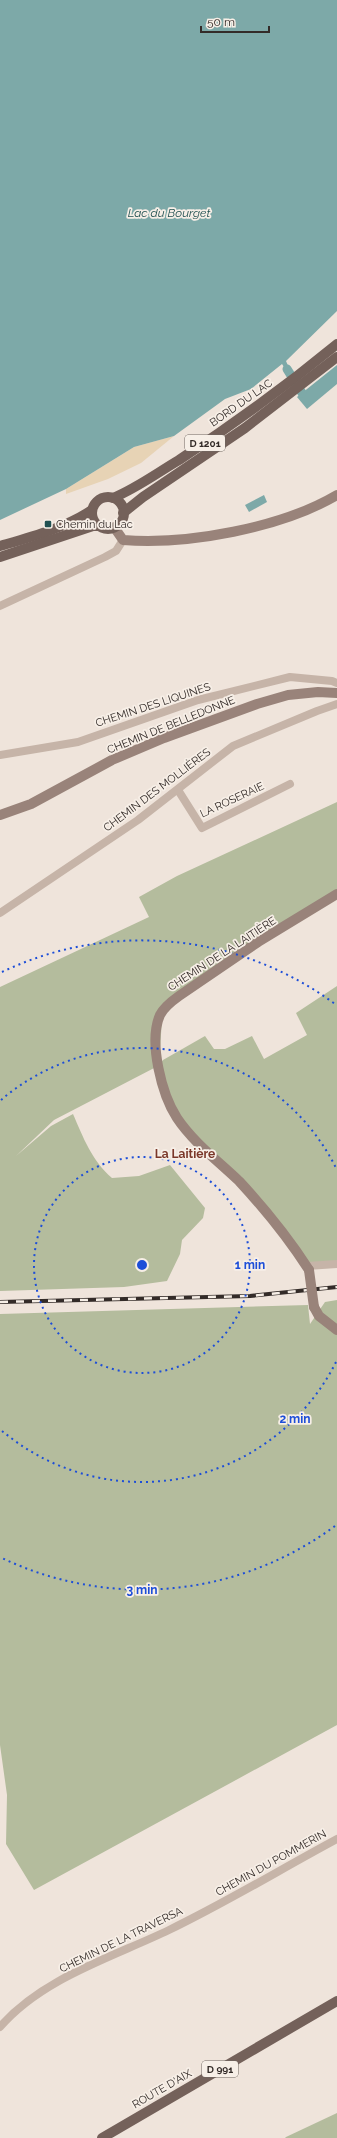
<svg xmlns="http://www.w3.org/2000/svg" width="337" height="2138" font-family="Raleway,sans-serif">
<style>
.green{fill:#b4bc9d}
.sand{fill:#e7d3b5}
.water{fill:#7da9a8}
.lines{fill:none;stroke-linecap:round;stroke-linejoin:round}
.canal{stroke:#7da9a8;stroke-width:9}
.street{stroke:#c6b4a8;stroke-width:8}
.secondary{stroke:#99837a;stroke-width:10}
.primary{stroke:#74615a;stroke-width:10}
.rail-casing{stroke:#332b28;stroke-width:4}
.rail{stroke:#f7efe7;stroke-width:2.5;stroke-dasharray:8;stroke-linecap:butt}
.secondary-bridge{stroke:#99837a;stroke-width:10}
.ring{fill:none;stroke:#1d4ed8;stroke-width:2;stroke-dasharray:2 4}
.poi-dot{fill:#215151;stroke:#f7efe7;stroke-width:1.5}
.labels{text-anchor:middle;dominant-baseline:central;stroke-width:3.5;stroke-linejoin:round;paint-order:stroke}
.shield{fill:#f7efe7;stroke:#6e6661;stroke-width:1}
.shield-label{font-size:10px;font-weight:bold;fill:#332b28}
.street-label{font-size:11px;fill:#332b28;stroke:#f7efe7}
.poi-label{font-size:11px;fill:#332b28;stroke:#f7efe7;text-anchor:start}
.water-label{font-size:12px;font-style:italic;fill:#215151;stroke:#f7efe7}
.neighbourhood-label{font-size:12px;font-weight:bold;fill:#7a3729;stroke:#f7efe7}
.centre{fill:#1d4ed8;stroke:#f7efe7;stroke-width:2}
.ring-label{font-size:12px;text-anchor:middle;font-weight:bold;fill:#1d4ed8;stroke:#f7efe7;stroke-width:3.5;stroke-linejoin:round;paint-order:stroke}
</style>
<rect width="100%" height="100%" fill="#efe4db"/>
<g class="green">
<path d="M337 802V893L163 1004 159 1065 163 1060 205 1036 214 1049H225L252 1036 264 1059 307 1035 296 1013 337 986V1264L307 1266 272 1221 177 1118 158 1066 54 1120 16 1156 51 1126 73 1114C83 1137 92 1161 112 1178L139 1176 170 1165 205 1208 203 1218 182 1240 180 1254 167 1281 124 1287 0 1291V987L149 917 139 897 177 876Z"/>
<path d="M337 1300V1725L34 1890 6 1844 7 1795 0 1745V1314L308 1305 310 1324 325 1302Z"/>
<path d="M337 2113V2138H285L286 2137Z"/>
</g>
<path class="sand" d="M174 436 141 463 108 479 66 494V489L134 447Z"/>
<g class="water">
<path d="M0 0H337V311L286 361 289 368 286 370 282 364 251 389 225 399 174 436 134 447 66 489 0 520Z"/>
<path d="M337 365V384L307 409 297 397Z"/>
<path d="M264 495 267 502 249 512 245 505Z"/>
</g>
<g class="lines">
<path class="canal" d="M287 369 302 393"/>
<g class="street">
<path d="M0 606 105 557 116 551 123 540"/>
<path d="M0 755 78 742 198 700 290 677 332 681 337 683"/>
<path d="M178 790 202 828 290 784"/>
<path d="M0 913 138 820 233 746 317 711 337 704"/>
<path d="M307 1266 337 1264"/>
<path d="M0 2027C42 1978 113 1957 169 1930 227 1902 281 1869 337 1839"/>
</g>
<g class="secondary">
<path d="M114 527 123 540C188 545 281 528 337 495"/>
<path d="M0 815 31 804 112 760 164 738 257 704 288 695 318 692 337 693"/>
<path d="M309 1270C289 1239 264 1208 239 1181 218 1161 193 1142 177 1118 162 1095 148 1042 160 1015 164 1007 172 1001 179 996L258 942 337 894"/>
<path d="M314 1307 319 1316 337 1330"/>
</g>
<g class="primary">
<circle cx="108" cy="513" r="16"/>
<path d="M113 498C137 488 157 473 179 460 234 424 286 386 337 344"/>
<path d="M123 513 143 497 245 428 337 357"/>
<path d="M0 546C31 537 65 528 92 510"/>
<path d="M0 557 93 526H99"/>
<path d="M102 2138 337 2001"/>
</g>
<defs>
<path id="rail" d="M0 1302 250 1296 337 1287"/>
</defs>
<use href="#rail" class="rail-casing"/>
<use href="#rail" class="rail"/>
<path class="secondary-bridge" d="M309 1270 314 1307"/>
</g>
<g class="ring">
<circle cx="142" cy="1265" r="108"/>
<path d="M336 1362A217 217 0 0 1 1 1430M1 1100A217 217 0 0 1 336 1168"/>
<path d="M335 1526A325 325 0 0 1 2 1558M2 972A325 325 0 0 1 335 1004"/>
</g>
<rect class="poi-dot" x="44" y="520" width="8" height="8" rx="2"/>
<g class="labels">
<g class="shield">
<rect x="185" y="435" width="40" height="16" rx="3"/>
<rect x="202" y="2061" width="36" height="16" rx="3"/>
</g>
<g class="shield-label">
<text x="205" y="443">D 1201</text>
<text x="220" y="2069">D 991</text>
</g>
<g class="street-label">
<text transform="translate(241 403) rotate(-35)">BORD DU LAC</text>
<text transform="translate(153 705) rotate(-18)">CHEMIN DES LIQUINES</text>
<text transform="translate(171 725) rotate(-22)">CHEMIN DE BELLEDONNE</text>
<text transform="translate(157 790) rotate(-37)">CHEMIN DES MOLLIÈRES</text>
<text transform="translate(232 800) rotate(-25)">LA ROSERAIE</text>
<text transform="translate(222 954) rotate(-33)">CHEMIN DE LA LAITIÈRE</text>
<text transform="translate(271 1863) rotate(-29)">CHEMIN DU POMMERIN</text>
<text transform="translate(121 1940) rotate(-26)">CHEMIN DE LA TRAVERSA</text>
<text transform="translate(162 2089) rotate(-30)">ROUTE D'AIX</text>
</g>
<g class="poi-label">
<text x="56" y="524">Chemin du Lac</text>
</g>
<g class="water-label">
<text x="169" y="213">Lac du Bourget</text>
</g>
<g class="neighbourhood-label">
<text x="185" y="1154">La Laitière</text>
</g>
</g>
<circle cx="142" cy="1265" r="6" class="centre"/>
<g class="ring-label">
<text x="250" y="1269">1 min</text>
<text x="295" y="1423">2 min</text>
<text x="142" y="1594">3 min</text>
</g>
<path d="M201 26v6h68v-6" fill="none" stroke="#332b28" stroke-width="2"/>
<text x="207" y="26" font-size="12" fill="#332b28" stroke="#f7efe7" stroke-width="3" paint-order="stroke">50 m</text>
</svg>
